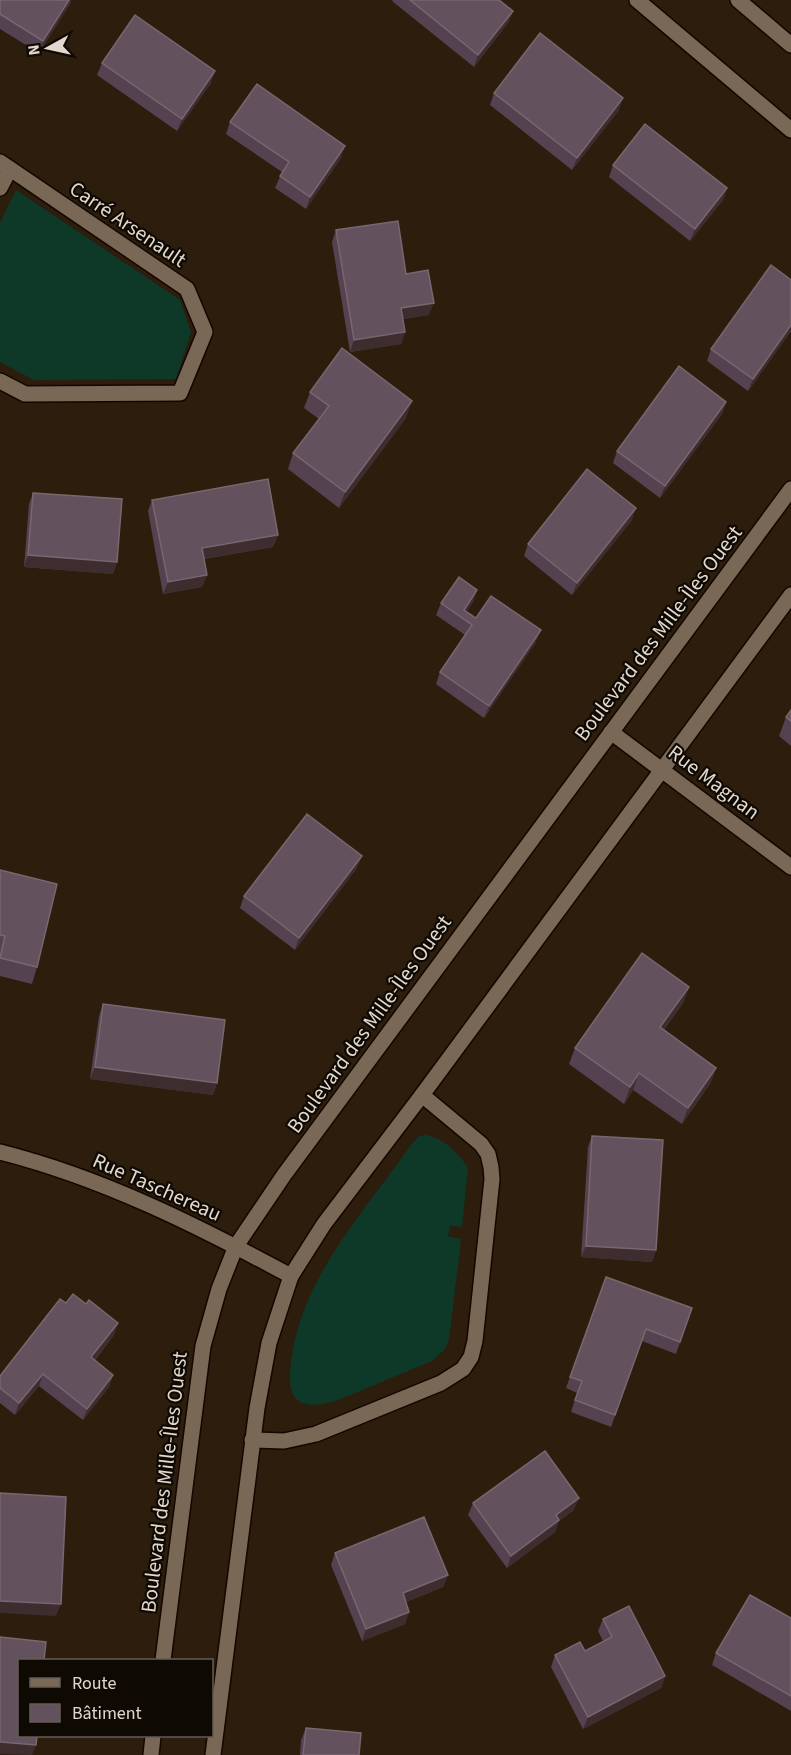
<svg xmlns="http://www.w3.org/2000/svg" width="791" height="1755" font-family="'Source Sans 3',sans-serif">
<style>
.grass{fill:#0e3929}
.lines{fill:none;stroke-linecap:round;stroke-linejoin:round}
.minor-casing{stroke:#140700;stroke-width:18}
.tertiary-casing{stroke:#140700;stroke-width:18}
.minor{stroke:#7a6856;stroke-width:15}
.tertiary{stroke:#7a6856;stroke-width:15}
.wall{fill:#544250}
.shaded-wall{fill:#3d2d2f}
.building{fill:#63525d;stroke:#77676f;stroke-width:1.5}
.labels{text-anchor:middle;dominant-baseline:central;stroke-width:4.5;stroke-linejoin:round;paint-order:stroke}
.street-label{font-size:21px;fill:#e3d8ce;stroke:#0f0904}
</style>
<rect width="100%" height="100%" fill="#2c1d0d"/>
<g class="grass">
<path d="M16 190 180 300 191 332 176 379 34 380 0 362V223Z"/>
<path d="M426 1135C443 1138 459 1153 468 1168L462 1227 450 1226 448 1236 461 1239 449 1340 445 1349 432 1361 336 1401C310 1408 288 1408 290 1374 295 1284 362 1215 411 1145L419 1136Z"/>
</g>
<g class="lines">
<defs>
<g id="minor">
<path d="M0 162 187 289 205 332 180 393 25 394 0 381"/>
<path d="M0 188 10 169"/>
<path d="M611 732 791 867"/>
<path d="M0 1152C103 1178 198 1226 291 1276"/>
<path d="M252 1440 284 1441 316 1434 441 1383 463 1369 471 1357 475 1341 492 1179 491 1167 488 1154 481 1144 422 1095"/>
</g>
<g id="tertiary">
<path d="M637 0 791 130"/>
<path d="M738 0 791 45"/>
<path d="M163 1660 203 1346 219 1289 236 1246 284 1175 791 489"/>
<path d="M151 1755 153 1736"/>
<path d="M213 1755 257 1408 269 1343 291 1276 324 1224 422 1095 791 595"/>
</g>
</defs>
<use href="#minor" class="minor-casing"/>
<use href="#tertiary" class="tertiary-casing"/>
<use href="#minor" class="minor"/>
<use href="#tertiary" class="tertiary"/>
</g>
<g class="wall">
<path d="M0 0 71 2 39 53 0 29Z"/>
<path d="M393 0H499L513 11 508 23 474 67 392 1Z"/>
<path d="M102 63 211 83 177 131 97 75Z"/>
<path d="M494 93 619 110 572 170 490 105Z"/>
<path d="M230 122 341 158 306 209 275 188 282 172 226 134Z"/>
<path d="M613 165 727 188 723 200 690 241 609 177Z"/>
<path d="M336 230 406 274 429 315 403 319 405 332 401 344 350 352 332 242Z"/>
<path d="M791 280V331L748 391 707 361 711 349Z"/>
<path d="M310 392 406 418 339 508 288 469 293 453 319 419 304 408Z"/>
<path d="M726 402 722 414 660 498 613 463 617 451Z"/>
<path d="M33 493 117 562 113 574 24 567 29 504Z"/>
<path d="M152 500 278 535 273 547 204 559 207 575 202 587 163 594 148 511Z"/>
<path d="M632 520 572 595 524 556 528 544Z"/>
<path d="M477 590 473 602 466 612 476 618 536 642 484 718 436 684 440 672 465 635 436 615 441 603Z"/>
<path d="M791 710V746L779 736 786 717Z"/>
<path d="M357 868 295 950 240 908 244 896Z"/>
<path d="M0 870 37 967 32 984 0 976Z"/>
<path d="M689 987 683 1003 664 1030 716 1068 710 1084 682 1124 633 1090 624 1104 569 1064 575 1048Z"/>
<path d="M103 1004 217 1083 213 1095 90 1079 99 1016Z"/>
<path d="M592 1136 656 1250 652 1262 581 1257 588 1147Z"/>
<path d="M606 1277 692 1308 676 1354 642 1341 611 1427 571 1412 577 1393 566 1388Z"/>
<path d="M114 1335 95 1360 113 1375 109 1387 83 1420 39 1386 15 1415 0 1403V1376Z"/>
<path d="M473 1503 574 1510 559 1521 555 1532 507 1568 468 1515Z"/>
<path d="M335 1553 448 1575 443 1587 406 1602 409 1612 405 1624 362 1641 331 1565Z"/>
<path d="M791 1618V1711L712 1665 716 1653Z"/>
<path d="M603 1619 665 1676 661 1688 583 1729 551 1667 555 1655 585 1651 603 1641 598 1631Z"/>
<path d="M306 1728 359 1755H300L301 1740Z"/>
</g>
<g class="shaded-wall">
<path d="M69 0H71V2L39 53 43 41Z"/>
<path d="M513 11 508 23 474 67 478 55Z"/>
<path d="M215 71 211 83 177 131 182 119Z"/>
<path d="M623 98 619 110 572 170 577 158Z"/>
<path d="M345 146 341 158 306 209 310 197Z"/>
<path d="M727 188 723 200 690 241 695 229Z"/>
<path d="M434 303 429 315 397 320 401 308Z"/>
<path d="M791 325V331L748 391 753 379Z"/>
<path d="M405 332 401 344 350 352 354 340Z"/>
<path d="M412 401 406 418 339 508 345 492Z"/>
<path d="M726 402 722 414 660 498 665 486Z"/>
<path d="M636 508 632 520 572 595 577 583Z"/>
<path d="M278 535 273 547 197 560 202 548Z"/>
<path d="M28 555 117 562 113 574 24 567Z"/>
<path d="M207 575 202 587 163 594 168 582Z"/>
<path d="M477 590 473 602 462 618 464 610Z"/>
<path d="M541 630 536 642 484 718 489 706Z"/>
<path d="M362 856 357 868 295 950 299 938Z"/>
<path d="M689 987 683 1003 654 1044 660 1027Z"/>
<path d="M95 1067 217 1083 213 1095 90 1079Z"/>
<path d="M716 1068 710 1084 682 1124 688 1108Z"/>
<path d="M639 1073 633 1090 624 1104 630 1087Z"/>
<path d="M586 1246 656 1250 652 1262 581 1257Z"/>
<path d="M118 1323 114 1335 87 1369 91 1357Z"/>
<path d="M43 1374 39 1386 15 1415 19 1403Z"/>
<path d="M113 1375 109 1387 83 1420 87 1409Z"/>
<path d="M579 1498 574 1510 559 1521 555 1532 507 1568 511 1556 556 1515Z"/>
<path d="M448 1575 443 1587 398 1605 403 1593Z"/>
<path d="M0 1601 61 1604 56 1616 0 1613Z"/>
<path d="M409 1612 405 1624 362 1641 366 1629Z"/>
<path d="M665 1676 661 1688 583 1729 588 1717Z"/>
<path d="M0 1742 36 1745 32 1755 0 1754Z"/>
</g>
<g class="building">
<path d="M0 0H69L43 41 0 14Z"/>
<path d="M410 0H499L513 11 478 55Z"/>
<path d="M135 15 215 71 182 119 102 63Z"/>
<path d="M540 33 623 98 577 158 494 93Z"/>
<path d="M257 84 345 146 310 197 280 176 289 162 230 122Z"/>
<path d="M645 124 727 188 695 229 613 165Z"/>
<path d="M398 221 406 274 428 270 434 303 401 308 405 332 354 340 336 230Z"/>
<path d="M771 265 791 280V325L753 379 711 349Z"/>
<path d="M342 348 412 401 345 492 293 453 329 406 310 392Z"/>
<path d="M679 366 726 402 665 486 617 451Z"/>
<path d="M587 469 636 508 577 583 528 544Z"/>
<path d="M268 479 278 535 202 548 207 575 168 582 152 500Z"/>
<path d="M33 493 122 499 117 562 28 555Z"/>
<path d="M459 577 477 590 464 610 476 618 491 596 541 630 489 706 440 672 472 625 441 603Z"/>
<path d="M791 710V721L786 717Z"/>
<path d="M307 814 362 856 299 938 244 896Z"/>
<path d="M0 870 57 884 37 967 0 958 5 936 0 935Z"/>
<path d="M642 953 689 987 660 1027 716 1068 688 1108 639 1073 630 1087 575 1048Z"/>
<path d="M103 1004 225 1020 217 1083 95 1067Z"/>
<path d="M592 1136 663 1140 656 1250 586 1246Z"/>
<path d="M606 1277 692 1308 680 1342 646 1329 615 1415 575 1400 582 1381 570 1377Z"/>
<path d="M73 1294 86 1304 89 1300 118 1323 91 1357 113 1375 87 1409 43 1374 19 1403 0 1388V1376L60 1299 66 1303Z"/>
<path d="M545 1451 579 1498 556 1515 559 1520 511 1556 473 1503Z"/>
<path d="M0 1493 66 1497 61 1604 0 1601Z"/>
<path d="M424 1517 448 1575 403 1593 409 1612 366 1629 335 1553Z"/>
<path d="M750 1595 791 1618V1696L716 1653Z"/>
<path d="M629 1606 665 1676 588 1717 555 1655 580 1642 585 1651 612 1637 603 1619Z"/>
<path d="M0 1637 46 1642 44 1660H20V1736H37L36 1745 0 1742Z"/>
<path d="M306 1728 361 1733 359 1755H303Z"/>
</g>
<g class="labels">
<g class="street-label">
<text transform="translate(128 224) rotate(34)">Carré Arsenault</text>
<text transform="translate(658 633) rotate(-53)">Boulevard des Mille-Îles Ouest</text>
<text transform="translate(714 782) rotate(37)">Rue Magnan</text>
<text transform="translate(369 1024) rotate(-54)">Boulevard des Mille-Îles Ouest</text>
<text transform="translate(157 1187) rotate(24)">Rue Taschereau</text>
<text transform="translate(164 1482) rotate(-83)">Boulevard des Mille-Îles Ouest</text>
</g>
</g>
<rect x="18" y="1659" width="195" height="78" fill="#0f0904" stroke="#645c55" stroke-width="1.5"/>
<rect x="30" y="1678" width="30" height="9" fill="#7a6856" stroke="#645c55" stroke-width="1.5"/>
<text x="72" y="1689" font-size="18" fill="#e3d8ce">Route</text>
<rect x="30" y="1704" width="30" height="18" fill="#63525d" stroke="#645c55" stroke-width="1.5"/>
<text x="72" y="1719" font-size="18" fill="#e3d8ce">Bâtiment</text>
<g transform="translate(48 48) rotate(262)" stroke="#0f0904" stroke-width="4.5" paint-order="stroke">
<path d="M0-4.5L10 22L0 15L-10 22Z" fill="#e3d8ce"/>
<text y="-9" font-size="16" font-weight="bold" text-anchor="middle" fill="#e3d8ce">N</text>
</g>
</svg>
